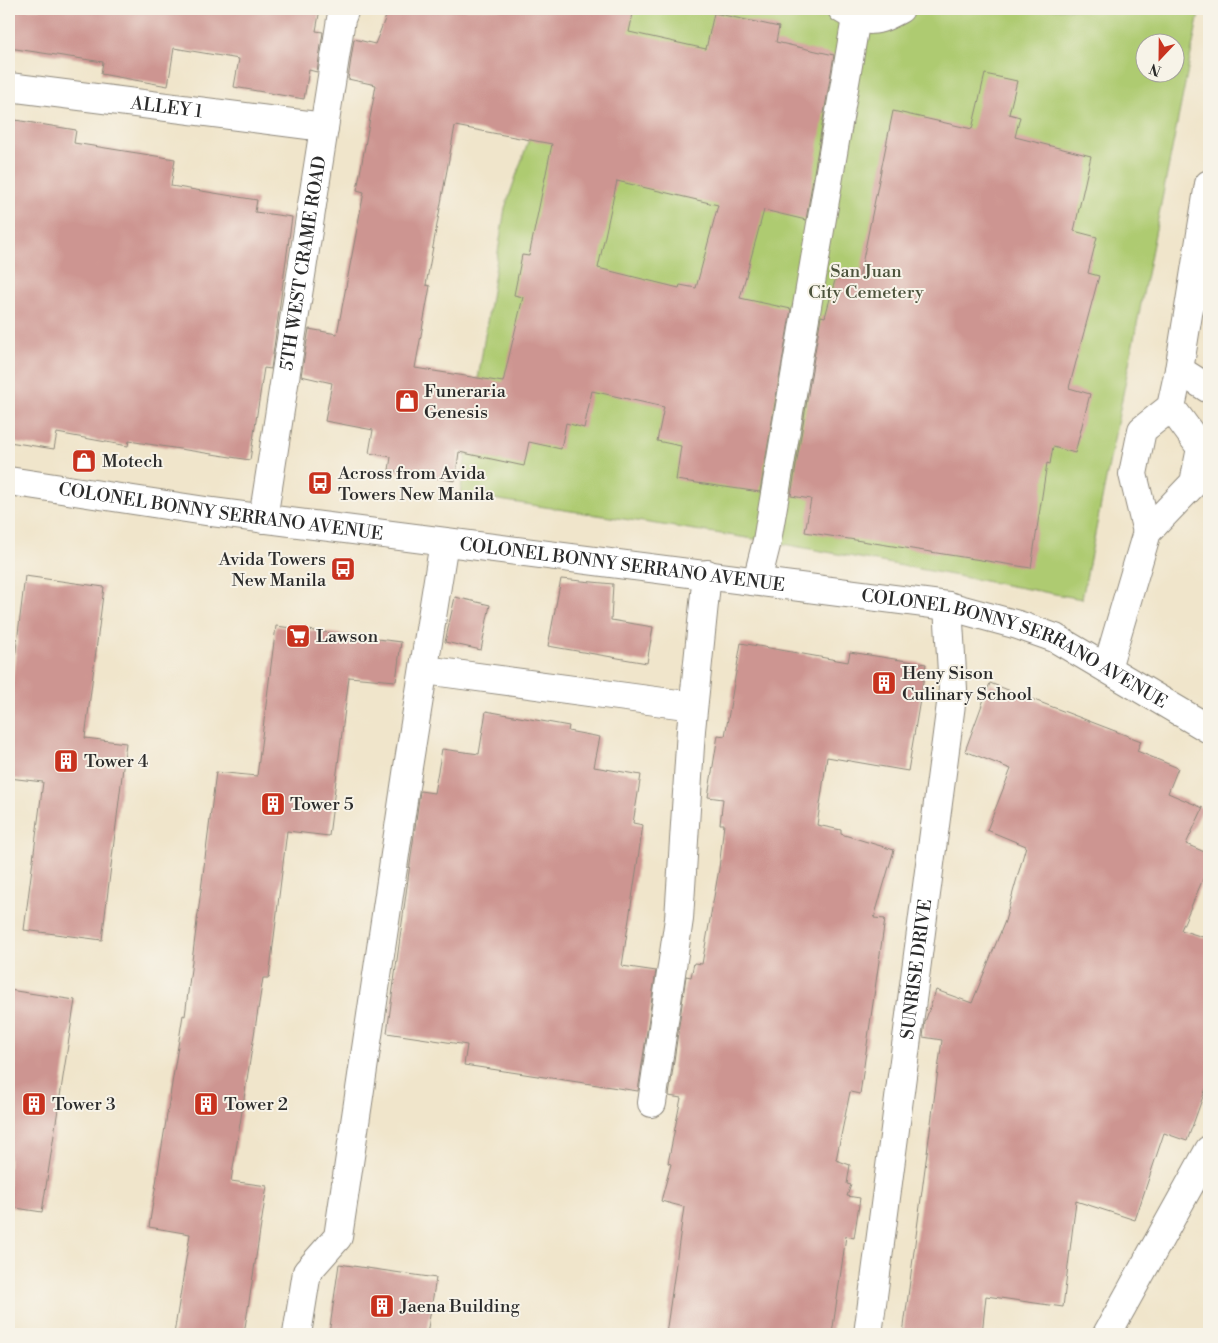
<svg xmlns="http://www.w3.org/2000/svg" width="1218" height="1343" font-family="'Libre Bodoni',serif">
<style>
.green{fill:#aecb71;stroke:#6c7b4e;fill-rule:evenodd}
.building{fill:#cd9591;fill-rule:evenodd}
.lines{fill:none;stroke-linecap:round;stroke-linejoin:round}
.minor-casing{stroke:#8e887b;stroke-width:30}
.major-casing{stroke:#8e887b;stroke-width:30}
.minor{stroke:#fff;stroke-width:28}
.major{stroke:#fff;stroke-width:28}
.labels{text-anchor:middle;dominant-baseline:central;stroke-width:4;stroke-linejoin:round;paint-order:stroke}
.street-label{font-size:18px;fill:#2b2b2b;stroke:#f7f3e8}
.park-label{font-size:18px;fill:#4c533c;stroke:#f7f3e8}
.poi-label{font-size:18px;fill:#2b2b2b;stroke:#f7f3e8;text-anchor:start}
</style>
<rect width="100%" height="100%" fill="#f7f3e8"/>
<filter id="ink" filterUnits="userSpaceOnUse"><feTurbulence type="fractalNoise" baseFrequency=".02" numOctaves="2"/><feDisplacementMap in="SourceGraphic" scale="10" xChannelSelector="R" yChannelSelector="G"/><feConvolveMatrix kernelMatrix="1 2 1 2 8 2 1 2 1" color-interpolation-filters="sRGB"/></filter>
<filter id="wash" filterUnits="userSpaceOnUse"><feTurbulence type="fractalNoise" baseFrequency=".0096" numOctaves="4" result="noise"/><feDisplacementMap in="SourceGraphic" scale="20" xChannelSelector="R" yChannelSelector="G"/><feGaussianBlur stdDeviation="1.12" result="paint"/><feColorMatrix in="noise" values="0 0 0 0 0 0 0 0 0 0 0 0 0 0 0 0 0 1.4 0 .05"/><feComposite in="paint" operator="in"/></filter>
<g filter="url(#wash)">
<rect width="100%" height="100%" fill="#f0e5cb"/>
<path class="green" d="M574 9H1200L1082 599 767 541 460 494 505 208ZM1146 42H1176V72H1146Z"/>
<g id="blocks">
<g class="building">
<path d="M9 9H320L316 31 323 32 317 72 309 70 304 99 234 87 239 59 174 48 168 86 101 74 103 62 9 48Z"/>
<path d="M389 9H634L629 32 706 49 714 13 779 27 776 42 834 55 806 220 764 210 740 298 791 309 760 492 676 480 681 446 657 441 664 407 592 391 584 428 566 423 561 449 529 442 524 466 459 452 455 481 389 470 391 457 369 453 373 430 325 421 332 383 301 376 309 329 337 334 364 192 357 190 376 85 348 79 354 39 375 44ZM455 126 552 144 529 256 522 255 514 295 523 297 503 382 415 368 430 286 426 285ZM617 181 718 205 696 288 680 285 679 288 598 268Z"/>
<path d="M985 74 1017 81 1009 114 1020 117 1015 137 1091 156 1074 231 1097 237 1088 273 1099 276 1069 388 1090 394 1075 453 1053 447 1050 464 1047 463 1031 568 805 532 811 499 791 496 821 316 825 317 837 273 859 279 893 111 972 129Z"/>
<path d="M9 119 76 130 74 143 175 159 171 186 257 200 255 212 292 217 271 369 264 368 250 460 129 441 128 446 57 433 54 449 9 442Z"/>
<path d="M25 576 104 587 85 738 126 743 102 940 24 930 43 782 9 778V708Z"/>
<path d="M561 579 613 584 611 620 653 627 647 663 548 646Z"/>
<path d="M455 597 490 605 481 650 445 642Z"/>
<path d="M276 626 401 642 396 681 349 677 329 836 287 831 269 978H263L231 1181 267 1186 244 1334H174L190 1234 149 1227 183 1015 185 1016 216 772 257 776Z"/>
<path d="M741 643 848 662 850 652 926 664 908 771 827 757 817 825 841 830V834L894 850 874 918 885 919 860 1094 850 1092 836 1160 850 1165 847 1184 851 1185 847 1196 860 1198 854 1238 846 1236 832 1334H666L684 1207 661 1201 671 1164 668 1163 681 1098 669 1096 686 976 691 977 694 963 702 964 719 869 724 824H720L723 799 708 797 718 735 725 736Z"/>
<path d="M990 683 1141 741 1137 751 1178 768 1168 793 1203 808 1186 844 1209 854V865L1181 930 1209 939V1080L1187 1141 1164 1133 1135 1220 1076 1201 1063 1307 986 1296 982 1334H903L942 1040 923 1037 925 1022 936 990 972 1003 1005 921 1026 846 987 830 1011 769 965 751Z"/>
<path d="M486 711 569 726 568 731 600 737 594 767 641 775 633 823 643 825 622 966 656 971 638 1091 464 1065 467 1045 387 1033 420 791 434 793 442 749 479 754Z"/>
<path d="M9 990 75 1000 42 1212 9 1207Z"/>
<path d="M339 1264 436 1278 427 1334H329Z"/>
</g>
</g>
</g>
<g filter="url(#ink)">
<use href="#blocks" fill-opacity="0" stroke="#8e887b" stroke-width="1"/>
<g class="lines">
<defs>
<g id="minor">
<path d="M842 9C866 25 876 22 900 9"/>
<path id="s1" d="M9 87 324 127"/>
<path d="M1179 370 1209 389"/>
<path id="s2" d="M263 519 341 19 345 9"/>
<path d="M1147 532 1133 474 1142 430 1171 407 1179 370 1209 184"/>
<path d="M757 581 767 541 856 18"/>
<path d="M1107 668 1147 532 1194 483 1201 448 1171 407"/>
<path d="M425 670 693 706"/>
<path d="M652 1103 679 919 691 730 707 574"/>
<path d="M297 1334 307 1272 338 1237 408 767 444 542"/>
<path id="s3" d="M868 1334 953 689 948 606"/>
<path d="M1107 1334 1209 1150"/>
</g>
<g id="major">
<path id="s4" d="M9 481 212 512 948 606 1018 625 1055 638 1209 729"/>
</g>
</defs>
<use href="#minor" class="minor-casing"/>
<use href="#major" class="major-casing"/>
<use href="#minor" class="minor"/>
<use href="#major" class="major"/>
</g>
</g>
<defs>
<symbol id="shop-square" viewBox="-11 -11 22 22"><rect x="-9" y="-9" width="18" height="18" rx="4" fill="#c8321e" stroke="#f7f3e8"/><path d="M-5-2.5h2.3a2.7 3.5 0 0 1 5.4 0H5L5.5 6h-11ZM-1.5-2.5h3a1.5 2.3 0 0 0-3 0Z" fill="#fff"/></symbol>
<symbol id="bus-square" viewBox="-11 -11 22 22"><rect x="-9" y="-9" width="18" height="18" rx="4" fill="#c8321e" stroke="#f7f3e8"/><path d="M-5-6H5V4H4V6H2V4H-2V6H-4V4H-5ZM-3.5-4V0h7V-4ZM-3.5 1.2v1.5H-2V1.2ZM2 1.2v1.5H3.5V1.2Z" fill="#fff"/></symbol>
<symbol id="supermarket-square" viewBox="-11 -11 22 22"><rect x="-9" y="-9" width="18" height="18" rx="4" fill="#c8321e" stroke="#f7f3e8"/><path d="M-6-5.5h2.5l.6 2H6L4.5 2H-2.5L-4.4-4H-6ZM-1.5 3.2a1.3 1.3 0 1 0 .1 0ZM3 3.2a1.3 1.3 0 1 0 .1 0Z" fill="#fff"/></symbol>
<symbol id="building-square" viewBox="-11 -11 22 22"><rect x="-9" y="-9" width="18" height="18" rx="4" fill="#c8321e" stroke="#f7f3e8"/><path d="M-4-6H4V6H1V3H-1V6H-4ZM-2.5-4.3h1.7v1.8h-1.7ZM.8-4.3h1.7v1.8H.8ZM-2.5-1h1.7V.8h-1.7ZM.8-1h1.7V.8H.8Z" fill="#fff"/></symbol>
</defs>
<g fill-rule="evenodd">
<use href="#shop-square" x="393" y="387" width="28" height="28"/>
<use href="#shop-square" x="70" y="447" width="28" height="28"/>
<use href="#bus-square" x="306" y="469" width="28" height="28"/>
<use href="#bus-square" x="329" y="555" width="28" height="28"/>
<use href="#supermarket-square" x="284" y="622" width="28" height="28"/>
<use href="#building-square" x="870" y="669" width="28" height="28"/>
<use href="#building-square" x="52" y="747" width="28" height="28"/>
<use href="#building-square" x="259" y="790" width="28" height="28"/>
<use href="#building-square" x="20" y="1090" width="28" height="28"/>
<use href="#building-square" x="192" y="1090" width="28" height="28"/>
<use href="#building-square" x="368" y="1292" width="28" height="28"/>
</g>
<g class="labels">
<g class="street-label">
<text stroke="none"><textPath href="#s1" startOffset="159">ALLEY 1</textPath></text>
<text stroke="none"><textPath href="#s2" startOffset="259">5TH WEST CRAME ROAD</textPath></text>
<text stroke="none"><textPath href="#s4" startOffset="214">COLONEL BONNY SERRANO AVENUE</textPath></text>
<text stroke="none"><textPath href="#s4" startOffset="619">COLONEL BONNY SERRANO AVENUE</textPath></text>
<text stroke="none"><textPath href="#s4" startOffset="1024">COLONEL BONNY SERRANO AVENUE</textPath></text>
<text stroke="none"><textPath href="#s3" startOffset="368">SUNRISE DRIVE</textPath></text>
</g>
<g class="park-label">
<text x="866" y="271">San Juan<tspan x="866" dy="21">City Cemetery</tspan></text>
</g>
<g class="poi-label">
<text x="424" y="391">Funeraria<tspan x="424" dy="21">Genesis</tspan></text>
<text x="102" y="461">Motech</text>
<text x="338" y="473">Across from Avida<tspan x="338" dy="21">Towers New Manila</tspan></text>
<text x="326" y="559" text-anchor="end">Avida Towers<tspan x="326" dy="21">New Manila</tspan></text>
<text x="316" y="636">Lawson</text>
<text x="902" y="673">Heny Sison<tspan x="902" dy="21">Culinary School</tspan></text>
<text x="84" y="761">Tower 4</text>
<text x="290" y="804">Tower 5</text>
<text x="52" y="1104">Tower 3</text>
<text x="224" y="1104">Tower 2</text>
<text x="400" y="1306">Jaena Building</text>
</g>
</g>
<rect width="1218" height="1343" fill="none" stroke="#f7f3e8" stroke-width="30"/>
<g transform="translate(1160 58) rotate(202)"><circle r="24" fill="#f7f3e8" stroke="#a5a39c"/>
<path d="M0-4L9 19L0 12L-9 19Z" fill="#c8321e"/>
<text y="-8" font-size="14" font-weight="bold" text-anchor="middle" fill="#2b2b2b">N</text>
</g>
</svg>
